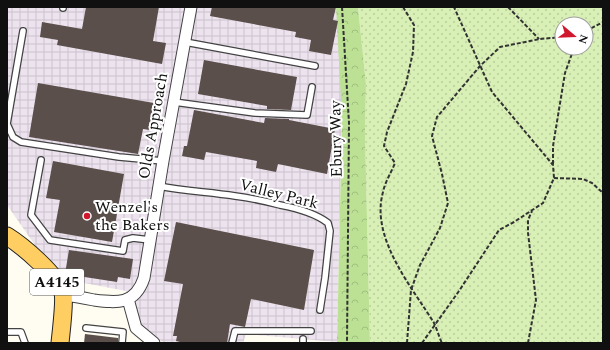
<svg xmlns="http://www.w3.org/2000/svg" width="610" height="350" font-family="Spectral,serif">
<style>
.industrial{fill:url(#industrial-grid)}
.green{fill:url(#green-dots);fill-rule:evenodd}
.forest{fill:url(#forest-crowns)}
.building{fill:#5a4f4a}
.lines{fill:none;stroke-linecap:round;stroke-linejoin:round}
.lane-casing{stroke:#434343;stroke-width:8}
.street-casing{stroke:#434343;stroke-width:13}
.primary-casing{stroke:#212121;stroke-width:19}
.path{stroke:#323232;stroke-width:2;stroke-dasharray:4 2;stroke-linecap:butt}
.lane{stroke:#fff;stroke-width:5.5}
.street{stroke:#fff;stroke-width:11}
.primary{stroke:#ffce62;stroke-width:17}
.poi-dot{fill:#d0172d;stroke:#fff;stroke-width:1.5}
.labels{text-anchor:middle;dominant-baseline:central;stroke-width:4;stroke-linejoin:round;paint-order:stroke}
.shield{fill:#fff;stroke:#585858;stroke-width:1}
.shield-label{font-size:15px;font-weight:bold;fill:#101010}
.street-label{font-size:16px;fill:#101010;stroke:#fff}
.poi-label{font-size:16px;fill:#101010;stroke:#fff;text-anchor:start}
</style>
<defs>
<pattern id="industrial-grid" width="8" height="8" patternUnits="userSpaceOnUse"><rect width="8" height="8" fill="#ede3ef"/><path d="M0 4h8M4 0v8" fill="none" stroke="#cac2cc"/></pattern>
<pattern id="green-dots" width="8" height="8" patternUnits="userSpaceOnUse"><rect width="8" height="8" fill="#d8efb6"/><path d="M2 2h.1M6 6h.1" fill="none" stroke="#b8cc9b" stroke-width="1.8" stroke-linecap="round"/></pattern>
<pattern id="forest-crowns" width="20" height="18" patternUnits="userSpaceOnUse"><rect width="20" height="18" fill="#bce194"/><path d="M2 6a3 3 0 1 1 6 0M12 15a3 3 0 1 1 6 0" fill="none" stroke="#a1c07f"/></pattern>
</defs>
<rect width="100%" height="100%" fill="#fffcf2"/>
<path class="industrial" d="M7 7H338L342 118 337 342 246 334 243 343H164L139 325 126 291 58 278 7 205Z"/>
<path class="green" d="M358 7H603V343H370L365 133 366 84ZM562 24H586V48H562Z"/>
<path class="forest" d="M336 7H358L366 84 365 133 370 343H337L342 118Z"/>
<g class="building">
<path d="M86 7H159L153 41 166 43 162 64 57 45 58 40 40 37 42 22 82 29Z"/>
<path d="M212 7H336L333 20 338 21 331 55 309 51 311 40 295 37 296 32 210 16Z"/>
<path d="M204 60 297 77 291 110 267 109V106L198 94Z"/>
<path d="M38 83 154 103 150 130 143 129 138 154 29 137Z"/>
<path d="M194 110 264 123 265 118 289 119V120L335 129 327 174 278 164 276 172 256 168 257 161 206 152 204 160 182 156 184 146H187Z"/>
<path d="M53 161 124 174 112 242 54 232 60 200 46 198Z"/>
<path d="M176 222 314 250 304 310 251 299 245 327 230 324 227 343H179L180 342 176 341 177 336H173L183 284 164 281Z"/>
<path d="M69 250 133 259 130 279 118 277 117 282 65 274Z"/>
<path d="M85 334 118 338V343H84Z"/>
</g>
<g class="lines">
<defs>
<g id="lane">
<path d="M63 8V7"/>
<path d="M23 31 7 124 13 137 21 142 119 157 163 161"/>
<path d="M185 42 315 66"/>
<path d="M174 102 255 113 307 115 312 87"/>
<path d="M41 160 31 215 50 240 123 251 125 240 133 238 150 240"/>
<path d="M159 186C184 191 209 192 235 196 250 198 265 201 280 205 296 208 315 213 328 223L330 231 325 278 320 310"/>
<path d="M86 328 123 332 122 343"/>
<path d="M7 332H21L25 343"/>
<path d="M232 343 235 331H311"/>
<path d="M303 343V339"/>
</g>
<g id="street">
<path d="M63 295C73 296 84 298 94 300 117 303 135 305 144 278L163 161 191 7"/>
<path d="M128 299 136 328 154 343"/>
</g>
<path id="primary" d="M7 236C23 246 57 275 63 293 65 301 61 333 60 343"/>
</defs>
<use href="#lane" class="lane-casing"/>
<use href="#street" class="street-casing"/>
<use href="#primary" class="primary-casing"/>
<g class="path">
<path d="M342 7 349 123 347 343"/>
<path d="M403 7 414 25 413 52 406 84 387 132 384 146 395 163C391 173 385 182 383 192 370 238 412 287 434 323 437 329 439 337 442 343"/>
<path d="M508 7 539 39"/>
<path d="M586 31 603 22"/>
<path d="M553 164V146L565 73 574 48"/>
<path d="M554 178 583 179 592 183 603 193"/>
<path d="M407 343 411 290 420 265 440 228 448 203 442 174 432 136 437 117 480 66 500 47 540 39 562 37"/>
<path d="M422 343 459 291 499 230 514 222 543 203 554 178 553 165 492 92 454 7"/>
<path d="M528 343 536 300 528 233V220L532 211"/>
</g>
<use href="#lane" class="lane"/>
<use href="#street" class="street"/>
<use href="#primary" class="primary"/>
</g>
<circle class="poi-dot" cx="87" cy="216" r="4"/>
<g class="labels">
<rect class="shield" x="30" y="269" width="54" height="26" rx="3"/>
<g class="shield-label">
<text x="57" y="282">A4145</text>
</g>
<g class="street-label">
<text transform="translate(153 126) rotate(-80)">Olds Approach</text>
<text transform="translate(336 139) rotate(-91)">Ebury Way</text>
<text transform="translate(279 194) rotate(14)">Valley Park</text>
</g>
<g class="poi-label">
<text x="95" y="207">Wenzel's<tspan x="95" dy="18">the Bakers</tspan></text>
</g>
</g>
<rect width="610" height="350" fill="none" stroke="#101010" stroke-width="16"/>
<g transform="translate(574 36) rotate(109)"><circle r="19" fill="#ffffff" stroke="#9f9f9f"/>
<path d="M0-3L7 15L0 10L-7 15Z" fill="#d0172d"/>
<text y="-6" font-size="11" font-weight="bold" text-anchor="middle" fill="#101010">N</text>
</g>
</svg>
